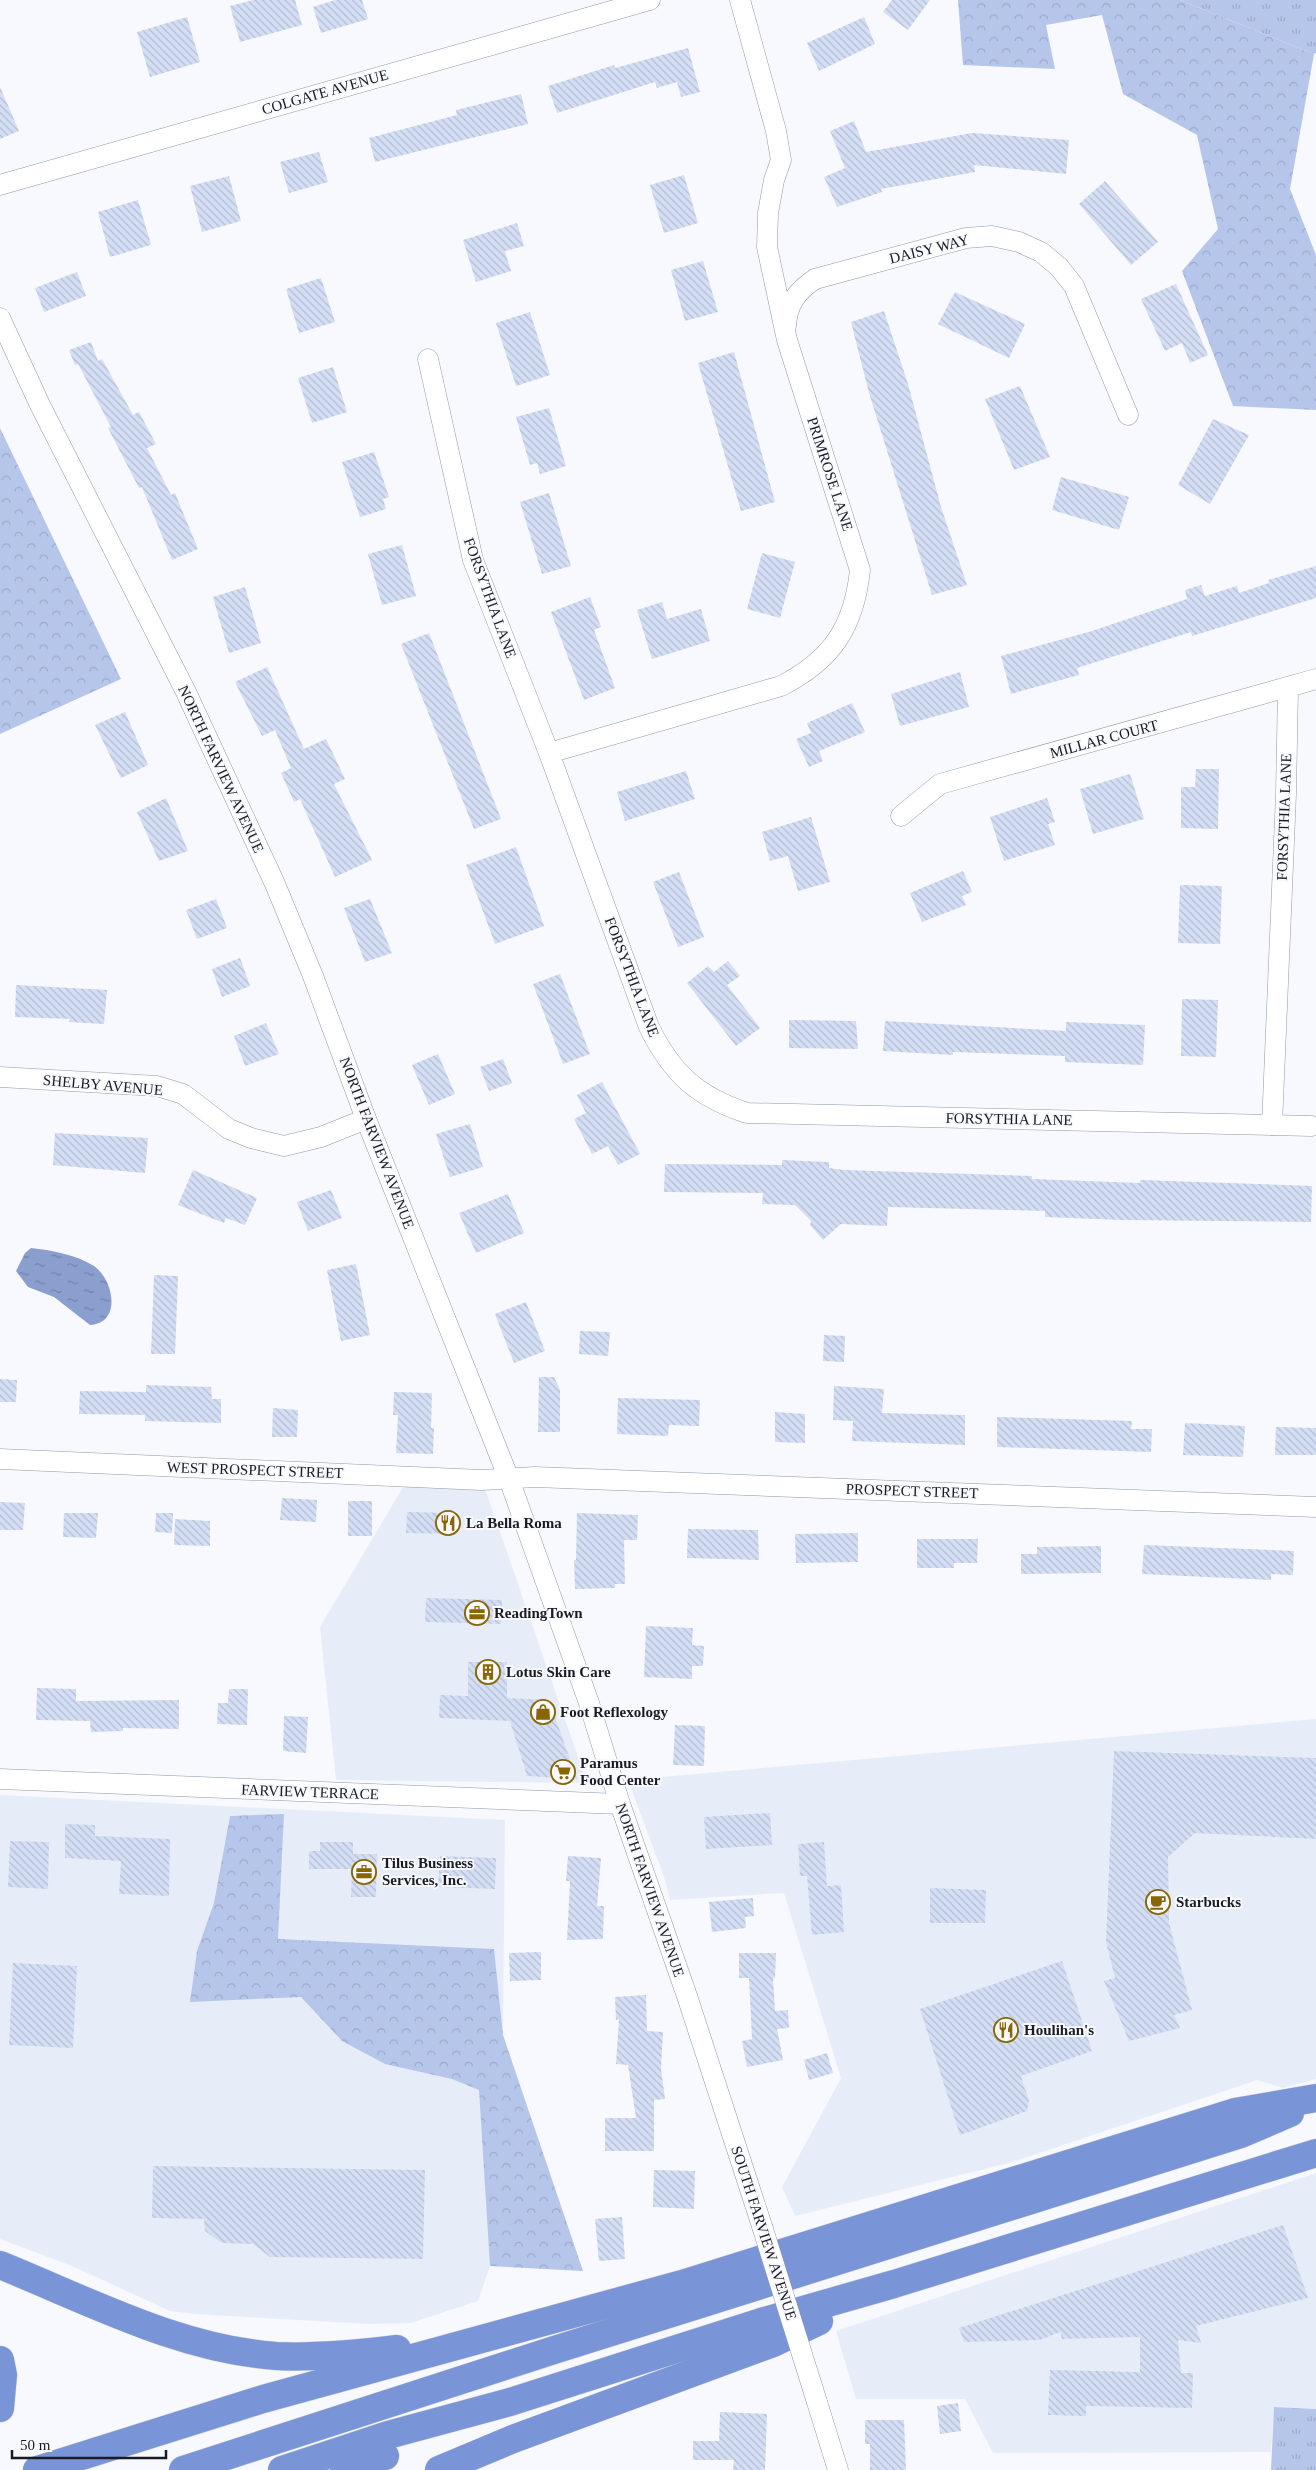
<svg xmlns="http://www.w3.org/2000/svg" width="1316" height="2470" font-family="'Times New Roman',serif">
<style>
.built{fill:#e7edf8}
.grass{fill:url(#grass-tufts)}
.forest{fill:url(#forest-crowns)}
.water{fill:url(#water-ripples)}
.building{fill:url(#building-back-hatch)}
.lines{fill:none;stroke-linecap:round;stroke-linejoin:round}
.minor-casing{stroke:#8f98ac;stroke-width:21}
.highway-casing{stroke:#d6d6d8;stroke-width:29}
.minor{stroke:#fff;stroke-width:20}
.highway{stroke:#7a95d7;stroke-width:28}
.minor-bridge-casing{stroke:#8f98ac;stroke-width:21;stroke-linecap:butt}
.minor-bridge{stroke:#fff;stroke-width:20}
.labels{text-anchor:middle;dominant-baseline:central;stroke-width:4;stroke-linejoin:round;paint-order:stroke}
.street-label{font-size:15px;fill:#191c24;stroke:#f7f9fe}
.poi-label{font-size:15px;font-weight:bold;fill:#191c24;stroke:#f7f9fe;text-anchor:start}
</style>
<defs>
<pattern id="grass-tufts" width="24" height="20" patternUnits="userSpaceOnUse" patternTransform="scale(1.25)"><rect width="24" height="20" fill="#b6c6eb"/><path d="M3 7l-1-3M5 7V3M7 7l1-3M15 17l-1-3M17 17v-4M19 17l1-3" fill="none" stroke="#9caac9"/></pattern>
<pattern id="forest-crowns" width="20" height="18" patternUnits="userSpaceOnUse" patternTransform="scale(1.25)"><rect width="20" height="18" fill="#b6c6eb"/><path d="M2 6a3 3 0 1 1 6 0M12 15a3 3 0 1 1 6 0" fill="none" stroke="#9caac9"/></pattern>
<pattern id="water-ripples" width="26" height="14" patternUnits="userSpaceOnUse" patternTransform="scale(1.25)"><rect width="26" height="14" fill="#8b9fcf"/><path d="M2 4q2-2 4 0t4 0M15 11q2-2 4 0t4 0" fill="none" stroke="#7181a8"/></pattern>
<pattern id="building-back-hatch" width="6" height="6" patternUnits="userSpaceOnUse" patternTransform="scale(1.25)"><rect width="6" height="6" fill="#d4def4"/><path d="M-1 5l2 2M0 0l6 6M5-1l2 2" fill="none" stroke="#b5bed1"/></pattern>
</defs>
<rect width="100%" height="100%" fill="#f7f9fe"/>
<g class="built">
<path d="M409 1477 482 1480 585 1777 579 1783 336 1780 320 1627Z"/>
<path d="M1316 1719V2079L1283 2088 1257 2080 1009 2163 795 2216 782 2187 841 2078 784 1893 670 1900 664 1877 628 1780Z"/>
<path d="M0 1795 505 1820 503 2035 583 2271 490 2266 478 2301 411 2323 369 2324 195 2314 170 2311 72 2266 0 2239Z"/>
<path d="M1316 2173V2409L1274 2407 1271 2452 993 2453 965 2399H856L836 2331Z"/>
</g>
<g class="grass">
<path d="M1180 0H1316V53L1314 54Z"/>
<path d="M1274 2407 1316 2409V2470H1271Z"/>
</g>
<g class="forest">
<path d="M958 0H1180L1314 54 1290 189 1316 255V410L1233 406 1182 271 1218 229 1197 135 1123 94 1102 15 1046 25 1055 69 963 65Z"/>
<path d="M0 428 121 679 0 734Z"/>
<path d="M284 1814 278 1939 494 1949 503 2035 583 2271 490 2266 479 2090 452 2079 385 2064 342 2041 301 1997 190 2002 197 1951 214 1903 230 1816Z"/>
</g>
<path class="water" d="M31 1248C51 1250 77 1255 94 1266 114 1280 122 1323 90 1325L54 1297 28 1287 16 1271 25 1253Z"/>
<g class="building">
<path d="M253 0H295L302 25 240 42 230 6Z"/>
<path d="M335 0H362L368 19 321 33 313 7Z"/>
<path d="M892 0H930L908 30 883 12Z"/>
<path d="M187 17 200 62 150 77 137 32Z"/>
<path d="M864 17 875 44 819 71 807 43Z"/>
<path d="M688 48 700 92 681 97 677 82 657 88 655 82 557 113 548 86 614 65 615 68Z"/>
<path d="M0 87 19 131 0 139Z"/>
<path d="M521 94 528 124 375 162 369 138 457 115 456 110Z"/>
<path d="M854 121 866 152 972 133 1069 140 1066 174 974 165 975 172 881 189 882 192 837 207 824 177 845 168 830 131Z"/>
<path d="M319 152 328 182 289 193 280 162Z"/>
<path d="M684 175 698 223 664 233 650 185Z"/>
<path d="M229 176 241 221 202 232 190 186Z"/>
<path d="M1105 181 1158 242 1131 265 1079 204Z"/>
<path d="M138 200 151 245 110 257 98 212Z"/>
<path d="M517 223 524 246 505 251 511 271 476 282 463 240Z"/>
<path d="M703 261 718 312 685 321 671 270Z"/>
<path d="M77 272 86 296 44 312 35 288Z"/>
<path d="M321 278 335 322 299 333 286 289Z"/>
<path d="M1176 284 1208 355 1190 363 1182 343 1165 351 1141 299Z"/>
<path d="M955 292 1025 324 1009 358 938 324Z"/>
<path d="M884 311 908 384 941 507 967 585 932 595 869 393 851 322Z"/>
<path d="M530 312 550 375 516 386 496 323Z"/>
<path d="M91 342 98 361 102 359 133 415 139 412 156 444 147 448 171 495 175 493 198 549 172 560 142 487 139 488 108 428 111 427 78 364 75 365 69 350Z"/>
<path d="M734 352 775 502 741 511 698 363Z"/>
<path d="M333 367 347 412 312 423 298 378Z"/>
<path d="M1020 386 1050 457 1014 470 985 399Z"/>
<path d="M549 408 566 466 540 474 537 463 530 465 516 417Z"/>
<path d="M1213 419 1249 435 1210 504 1178 485Z"/>
<path d="M374 452 389 497 383 499 386 509 360 517 342 462Z"/>
<path d="M1061 477 1129 497 1119 530 1052 510Z"/>
<path d="M549 493 571 566 542 574 520 502Z"/>
<path d="M402 545 416 596 382 605 368 554Z"/>
<path d="M762 553 795 562 780 618 747 609Z"/>
<path d="M1316 566V598L1192 636 1191 632 1077 668 1079 675 1011 694 1001 656 1092 631 1187 599 1185 590 1201 585 1205 596 1237 586 1239 593 1269 583 1268 580Z"/>
<path d="M245 587 261 643 229 653 213 597Z"/>
<path d="M590 597 601 627 594 630 615 688 584 700 551 612Z"/>
<path d="M662 602 667 619 701 609 710 641 652 659 637 610Z"/>
<path d="M429 633 501 819 474 829 401 644Z"/>
<path d="M267 667 304 749 326 739 345 779 334 784 372 860 335 877 300 799 294 802 281 773 291 768 275 730 262 736 235 682Z"/>
<path d="M960 672 969 707 900 726 891 694Z"/>
<path d="M852 703 865 732 819 751 823 761 809 767 796 739 811 733 807 723Z"/>
<path d="M125 712 148 765 121 778 95 725Z"/>
<path d="M1196 769H1219L1218 829 1181 828V787H1195Z"/>
<path d="M686 771 695 799 625 821 617 792Z"/>
<path d="M1130 774 1144 819 1093 834 1080 789Z"/>
<path d="M166 798 188 851 159 861 137 812Z"/>
<path d="M1047 798 1055 822 1048 824 1055 845 1004 861 990 817Z"/>
<path d="M811 817 830 882 798 891 788 856 770 861 762 832Z"/>
<path d="M516 847 544 926 495 944 466 865Z"/>
<path d="M963 871 972 892 962 896 966 905 922 922 910 893Z"/>
<path d="M679 872 704 937 678 947 653 882Z"/>
<path d="M1180 885 1222 886 1220 944 1178 943Z"/>
<path d="M216 899 227 928 197 939 186 910Z"/>
<path d="M370 899 392 953 365 962 344 908Z"/>
<path d="M240 958 250 986 222 997 212 969Z"/>
<path d="M728 961 740 976 727 985 760 1028 736 1046 687 983 708 966 714 972Z"/>
<path d="M560 974 590 1054 563 1064 533 984Z"/>
<path d="M16 985 107 990 104 1024 69 1022 70 1019 15 1017Z"/>
<path d="M1182 999 1218 1000 1216 1057 1181 1056Z"/>
<path d="M789 1020 856 1021 858 1049 789 1048Z"/>
<path d="M885 1021 1066 1031V1022L1145 1025 1143 1065 1065 1062V1056L953 1052V1055L883 1051Z"/>
<path d="M266 1023 279 1054 245 1066 234 1036Z"/>
<path d="M438 1054 455 1094 429 1105 412 1065Z"/>
<path d="M503 1059 512 1083 489 1091 480 1067Z"/>
<path d="M602 1082 640 1154 618 1165 608 1146 592 1154 574 1119 586 1113 577 1095Z"/>
<path d="M470 1124 483 1167 450 1177 436 1134Z"/>
<path d="M55 1133 148 1138 145 1173 53 1165Z"/>
<path d="M782 1160 829 1162V1168L844 1170 1032 1176V1179L1140 1183V1180L1312 1186 1311 1222 1122 1220 1045 1217V1211L888 1207 887 1226 841 1224 823 1240 810 1225 811 1221 795 1205 762 1204 763 1193 664 1192 665 1164 782 1165Z"/>
<path d="M193 1170 257 1198 245 1225 226 1218 224 1223 178 1205Z"/>
<path d="M331 1190 342 1218 308 1231 297 1202Z"/>
<path d="M508 1194 524 1233 476 1253 459 1213Z"/>
<path d="M356 1264 370 1335 341 1341 327 1270Z"/>
<path d="M154 1275 178 1276 175 1354H151Z"/>
<path d="M526 1302 545 1351 514 1363 495 1314Z"/>
<path d="M580 1331 610 1332 608 1356 579 1354Z"/>
<path d="M824 1335 845 1336 844 1362 823 1361Z"/>
<path d="M539 1377H554L560 1390V1432H538Z"/>
<path d="M0 1379 17 1380 16 1402H0Z"/>
<path d="M146 1385 211 1387 212 1399H221V1423L145 1421V1415L79 1414 80 1391 146 1392Z"/>
<path d="M834 1386 884 1389 882 1413 965 1415V1445L852 1441 853 1421 833 1420Z"/>
<path d="M394 1392 432 1393 431 1428H434L433 1454 396 1453 398 1415H393Z"/>
<path d="M618 1398 700 1400 699 1426 669 1425 668 1436 617 1434Z"/>
<path d="M273 1408 298 1410 297 1437H272Z"/>
<path d="M775 1412 805 1414V1443L775 1442Z"/>
<path d="M997 1417 1132 1421 1131 1429H1152L1151 1452 997 1447Z"/>
<path d="M1185 1423 1245 1426 1243 1457 1183 1455Z"/>
<path d="M1276 1427 1316 1428V1455H1275Z"/>
<path d="M282 1498 317 1500 316 1522 280 1520Z"/>
<rect x="348" y="1501" width="24" height="35"/>
<path d="M0 1502 25 1503 23 1530H0Z"/>
<path d="M407 1512 455 1513 454 1534 406 1533Z"/>
<path d="M64 1513H98L96 1538 63 1537Z"/>
<path d="M156 1513H173L172 1533 155 1532Z"/>
<path d="M577 1513 638 1515 637 1540H624L625 1584H615V1588L575 1589 574 1560H576Z"/>
<path d="M175 1519 210 1521V1546L174 1545Z"/>
<path d="M688 1529 758 1530 759 1560 687 1558Z"/>
<path d="M858 1533V1562L796 1563 795 1534Z"/>
<path d="M917 1539H978L977 1563H954V1568H917Z"/>
<path d="M1144 1545 1294 1551 1293 1575 1271 1574V1580L1142 1574Z"/>
<path d="M1101 1546V1573L1021 1574V1554H1037V1547Z"/>
<path d="M426 1598 502 1600 501 1624 425 1622Z"/>
<path d="M646 1626 693 1628 692 1645 704 1646 703 1666H692V1679L644 1677Z"/>
<path d="M468 1662H507V1698L549 1700 577 1779 527 1776 510 1721 439 1718 440 1695 468 1696Z"/>
<path d="M37 1688 76 1689V1701L179 1700V1729L123 1728V1731L91 1732 90 1721 36 1720Z"/>
<path d="M229 1689H248L247 1725 217 1724 218 1703H228Z"/>
<path d="M284 1716 308 1717 306 1753 283 1751Z"/>
<path d="M675 1725 705 1726 704 1766 673 1765Z"/>
<path d="M1114 1751 1316 1758V1839L1195 1833 1168 1857 1169 1923 1192 2010 1174 2015 1180 2028 1129 2041 1104 1981 1115 1978 1106 1942Z"/>
<path d="M770 1813 772 1845 706 1849 704 1817Z"/>
<path d="M65 1824 95 1825V1836L170 1839 169 1896 119 1894 121 1861 65 1858Z"/>
<path d="M10 1841 49 1842 48 1889 8 1887Z"/>
<path d="M320 1842H353V1854H377L376 1897H351L352 1869H309V1851H320Z"/>
<path d="M824 1842 827 1886 841 1885 844 1932 812 1935 807 1876H800L798 1844Z"/>
<path d="M440 1856 496 1858 495 1889 438 1887Z"/>
<path d="M568 1856 601 1858 597 1906H604L603 1939 567 1940 570 1881H566Z"/>
<path d="M930 1888 986 1890 985 1923H930Z"/>
<path d="M753 1898 754 1916 745 1917 746 1928 712 1932 709 1902Z"/>
<path d="M541 1952V1980L510 1981 509 1953Z"/>
<path d="M739 1953H776L775 1978H773L775 2011 788 2010 789 2028 777 2029 783 2060 747 2067 742 2041 752 2039 749 1978H739Z"/>
<path d="M1062 1961 1092 2051 1021 2076 1029 2101 1027 2111 960 2135 920 2009Z"/>
<path d="M13 1963 77 1966 73 2048 9 2045Z"/>
<path d="M646 1995 647 2031 663 2032 661 2069 665 2099 654 2100V2151H605V2118H636L628 2065 616 2064 619 2019 616 2020 615 1997Z"/>
<path d="M827 2053 833 2073 809 2080 804 2060Z"/>
<path d="M153 2166 425 2170 423 2259 270 2257 253 2244 222 2243 205 2231 204 2219 152 2218Z"/>
<path d="M654 2170 695 2171 694 2209 653 2207Z"/>
<path d="M622 2217 625 2259 599 2261 595 2219Z"/>
<path d="M1283 2225 1308 2298 1196 2326 1201 2343 1178 2340 1181 2373H1193L1192 2408 1086 2406V2416L1048 2415 1050 2370 1140 2372V2337L1062 2339 1060 2332 1040 2340 964 2342 959 2328Z"/>
<path d="M958 2403 961 2431 940 2434 937 2406Z"/>
<path d="M720 2412 767 2414 765 2470H733L734 2460H693V2441H719Z"/>
<path d="M865 2420H904L906 2470H870V2444H865Z"/>
</g>
<g class="lines">
<defs>
<g id="minor">
<path d="M0 185 650 0"/>
<path d="M0 318 40 405 186 692 275 884 313 976 366 1119 509 1479 589 1703 620 1804 687 1996 762 2226"/>
<path d="M786 326C787 304 797 291 815 279L966 238 992 236 1019 242 1041 252 1059 267 1074 286 1128 415"/>
<path d="M428 359 473 560 549 753 649 1027C672 1074 698 1097 747 1113L1311 1126"/>
<path d="M549 753 781 686C832 660 854 627 860 570L787 340 767 247 768 213 774 180 781 160 776 131 740 0"/>
<path d="M901 816 940 784 1316 679"/>
<path d="M0 1077 157 1086 183 1094 229 1129 251 1138 284 1146 321 1137 366 1119"/>
<path d="M1272 1125 1286 794 1288 688"/>
<path d="M0 1459 482 1480 535 1477 1316 1507"/>
<path d="M0 1779 620 1804"/>
<path d="M817 2402 838 2470"/>
</g>
<g id="highway">
<path d="M0 2265C89 2301 179 2349 276 2356 318 2358 357 2354 397 2349"/>
<path d="M0 2360 3 2375 0 2408"/>
<path d="M37 2470 263 2399 682 2284 1235 2112 1316 2098"/>
<path d="M183 2470 551 2351 1241 2134 1290 2113"/>
<path d="M282 2470 388 2435 510 2402 761 2322 894 2284 1316 2153"/>
<path d="M344 2470 385 2456"/>
<path d="M439 2470 513 2439 773 2343 819 2321"/>
</g>
</defs>
<use href="#minor" class="minor-casing"/>
<use href="#highway" class="highway-casing"/>
<use href="#minor" class="minor"/>
<use href="#highway" class="highway"/>
<defs>
<path id="minor-bridge" d="M762 2226 817 2402"/>
</defs>
<use href="#minor-bridge" class="minor-bridge-casing"/>
<use href="#minor-bridge" class="minor-bridge"/>
</g>
<defs>
<symbol id="restaurant-ring" viewBox="-11 -11 22 22"><circle r="9.5" fill="#f7f9fe" stroke="#886703" stroke-width="1.5"/><path d="M-5-6h1v4h1v-4h1v4h1v-4h1v5L-1.5 .5V6h-2V.5L-5-1ZM5-6V6H3V1.5H1.5Q1.5-4 5-6Z" fill="#886703"/></symbol>
<symbol id="office-ring" viewBox="-11 -11 22 22"><circle r="9.5" fill="#f7f9fe" stroke="#886703" stroke-width="1.5"/><path d="M-6-3h4V-5.5h4V-3h4V5H-6ZM-1-4.5V-3h2v-1.5ZM-6 0V1H6V0Z" fill="#886703"/></symbol>
<symbol id="building-ring" viewBox="-11 -11 22 22"><circle r="9.5" fill="#f7f9fe" stroke="#886703" stroke-width="1.5"/><path d="M-4-6H4V6H1V3H-1V6H-4ZM-2.5-4.3h1.7v1.8h-1.7ZM.8-4.3h1.7v1.8H.8ZM-2.5-1h1.7V.8h-1.7ZM.8-1h1.7V.8H.8Z" fill="#886703"/></symbol>
<symbol id="shop-ring" viewBox="-11 -11 22 22"><circle r="9.5" fill="#f7f9fe" stroke="#886703" stroke-width="1.5"/><path d="M-5-2.5h2.3a2.7 3.5 0 0 1 5.4 0H5L5.5 6h-11ZM-1.5-2.5h3a1.5 2.3 0 0 0-3 0Z" fill="#886703"/></symbol>
<symbol id="supermarket-ring" viewBox="-11 -11 22 22"><circle r="9.5" fill="#f7f9fe" stroke="#886703" stroke-width="1.5"/><path d="M-6-5.5h2.5l.6 2H6L4.5 2H-2.5L-4.4-4H-6ZM-1.5 3.2a1.3 1.3 0 1 0 .1 0ZM3 3.2a1.3 1.3 0 1 0 .1 0Z" fill="#886703"/></symbol>
<symbol id="cafe-ring" viewBox="-11 -11 22 22"><circle r="9.5" fill="#f7f9fe" stroke="#886703" stroke-width="1.5"/><path d="M-5.5-4.5H6V0H3Q3 3.5 0 3.5H-2.5Q-5.5 3.5-5.5 0ZM3-3.2v2h1.7v-2ZM-6 4.5H4V6H-6Z" fill="#886703"/></symbol>
</defs>
<g fill-rule="evenodd">
<use href="#restaurant-ring" x="434" y="1509" width="28" height="28"/>
<use href="#office-ring" x="463" y="1599" width="28" height="28"/>
<use href="#building-ring" x="474" y="1658" width="28" height="28"/>
<use href="#shop-ring" x="529" y="1698" width="28" height="28"/>
<use href="#supermarket-ring" x="549" y="1758" width="28" height="28"/>
<use href="#office-ring" x="350" y="1858" width="28" height="28"/>
<use href="#cafe-ring" x="1144" y="1888" width="28" height="28"/>
<use href="#restaurant-ring" x="992" y="2016" width="28" height="28"/>
</g>
<g class="labels">
<g class="street-label">
<text transform="translate(325 92) rotate(-16)">COLGATE AVENUE</text>
<text transform="translate(929 249) rotate(-14)">DAISY WAY</text>
<text transform="translate(830 474) rotate(72)">PRIMROSE LANE</text>
<text transform="translate(490 598) rotate(70)">FORSYTHIA LANE</text>
<text transform="translate(1104 739) rotate(-15)">MILLAR COURT</text>
<text transform="translate(221 769) rotate(65)">NORTH FARVIEW AVENUE</text>
<text transform="translate(1284 817) rotate(-88)">FORSYTHIA LANE</text>
<text transform="translate(632 977) rotate(69)">FORSYTHIA LANE</text>
<text transform="translate(103 1085) rotate(5)">SHELBY AVENUE</text>
<text transform="translate(1009 1119) rotate(1)">FORSYTHIA LANE</text>
<text transform="translate(377 1143) rotate(69)">NORTH FARVIEW AVENUE</text>
<text transform="translate(255 1470) rotate(2)">WEST PROSPECT STREET</text>
<text transform="translate(912 1491) rotate(2)">PROSPECT STREET</text>
<text transform="translate(310 1792) rotate(2)">FARVIEW TERRACE</text>
<text transform="translate(650 1890) rotate(71)">NORTH FARVIEW AVENUE</text>
<text transform="translate(764 2233) rotate(72)">SOUTH FARVIEW AVENUE</text>
</g>
<g class="poi-label">
<text x="466" y="1523">La Bella Roma</text>
<text x="494" y="1613">ReadingTown</text>
<text x="506" y="1672">Lotus Skin Care</text>
<text x="560" y="1712">Foot Reflexology</text>
<text x="580" y="1763">Paramus<tspan x="580" dy="17">Food Center</tspan></text>
<text x="382" y="1863">Tilus Business<tspan x="382" dy="17">Services, Inc.</tspan></text>
<text x="1176" y="1902">Starbucks</text>
<text x="1024" y="2030">Houlihan's</text>
</g>
</g>
<path d="M12 2450v8h154v-8" fill="none" stroke="#191c24" stroke-width="2.5"/>
<text x="20" y="2450" font-size="15" fill="#191c24" stroke="#f7f9fe" stroke-width="4" paint-order="stroke">50 m</text>
</svg>
